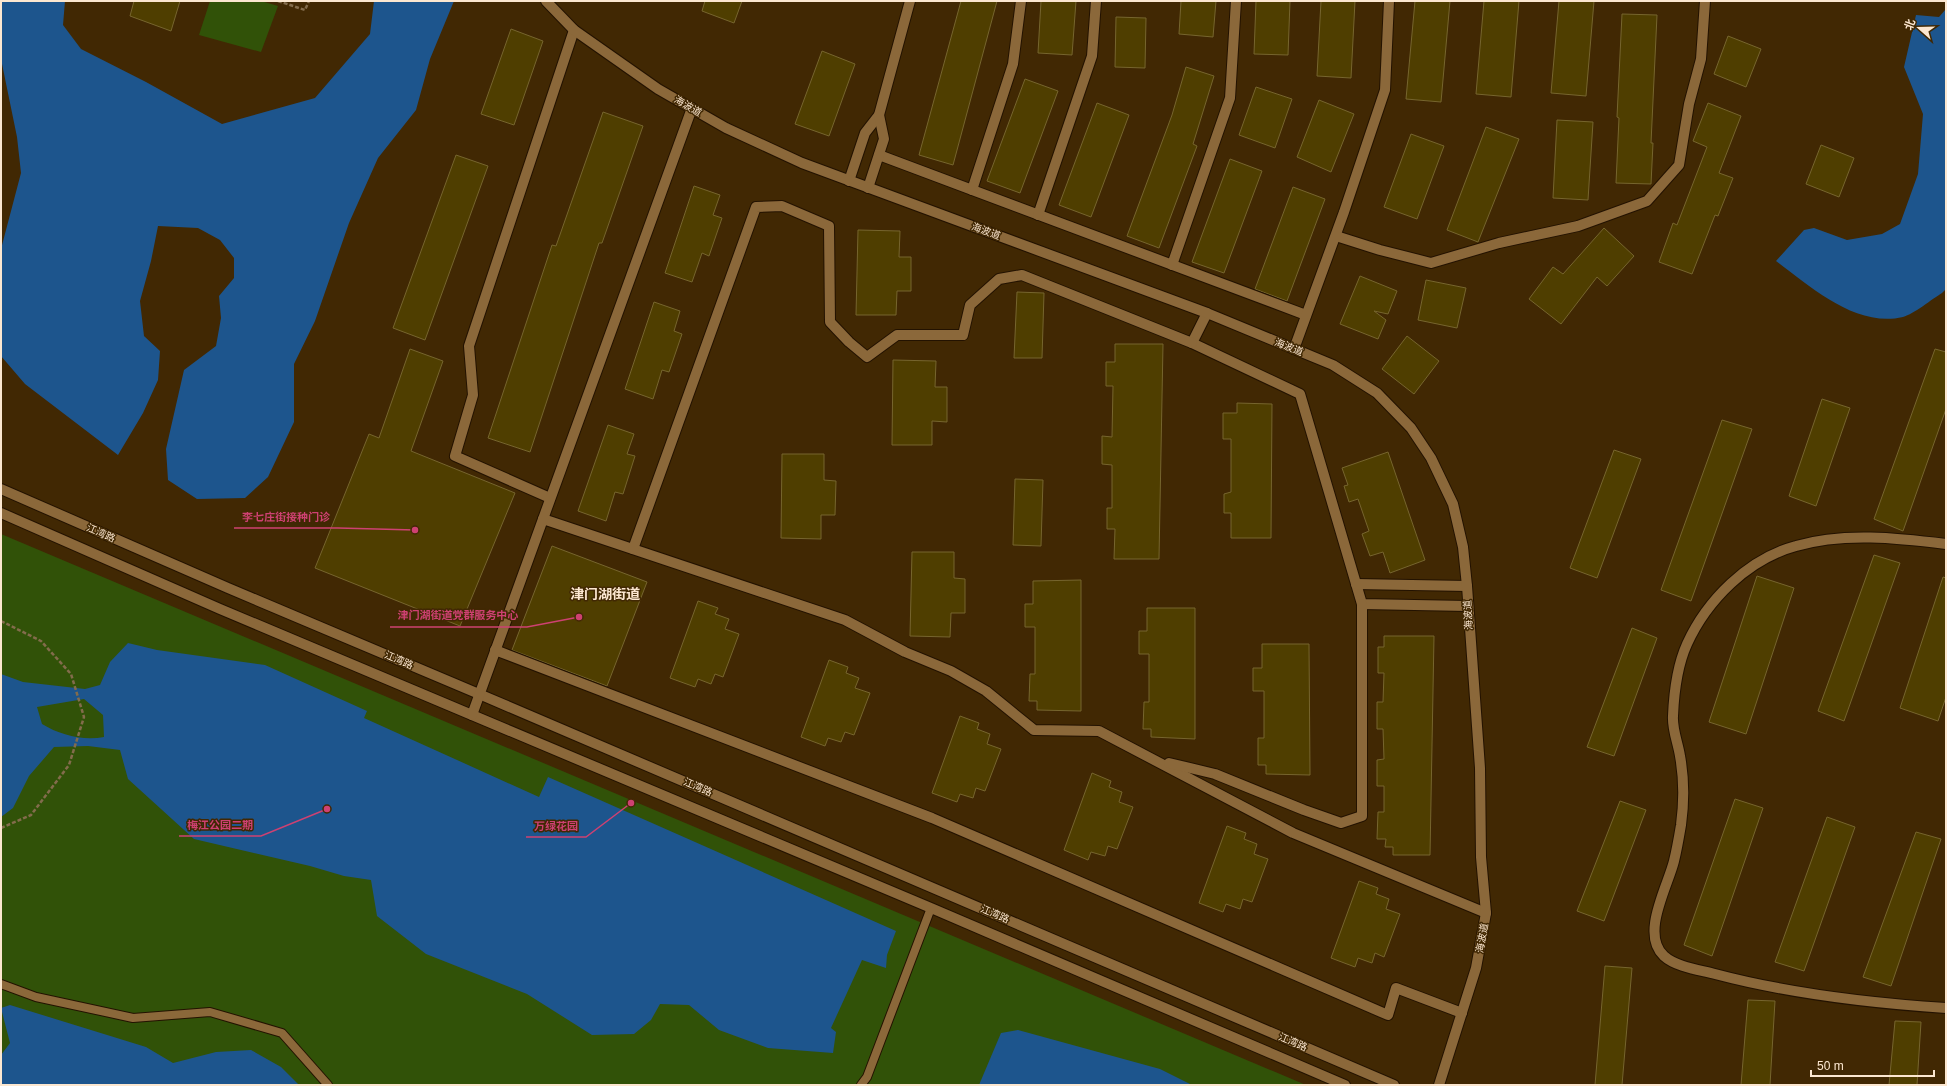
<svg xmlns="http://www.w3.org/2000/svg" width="1947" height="1086" font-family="Arial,'Noto Sans SC',sans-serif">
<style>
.green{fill:#315208}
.water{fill:#1d558d;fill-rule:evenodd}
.building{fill:#4f3e00;stroke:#76652e}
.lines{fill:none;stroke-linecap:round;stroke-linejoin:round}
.lane-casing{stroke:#231200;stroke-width:10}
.street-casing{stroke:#231200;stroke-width:12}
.secondary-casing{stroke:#231200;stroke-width:12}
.path{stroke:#836c4c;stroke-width:2.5;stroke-dasharray:4 2;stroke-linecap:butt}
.lane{stroke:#8b683a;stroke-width:8}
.street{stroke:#8b683a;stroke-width:10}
.secondary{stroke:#8b683a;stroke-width:10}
.labels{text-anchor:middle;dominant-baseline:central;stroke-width:3;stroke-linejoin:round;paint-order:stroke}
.street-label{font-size:10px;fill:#fce7d0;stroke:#412803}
.district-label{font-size:14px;font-weight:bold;fill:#fce7d0;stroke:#412803}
.leader{fill:none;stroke:#ce4172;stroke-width:1.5}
.callout-dot{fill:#ce4172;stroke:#412803;stroke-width:1.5}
.callout-label{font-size:11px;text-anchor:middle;font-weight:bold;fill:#ce4172;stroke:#412803;stroke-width:3;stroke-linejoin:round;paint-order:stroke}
</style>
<rect width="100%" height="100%" fill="#412803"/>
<g class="green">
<path d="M210 1H261L278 6 261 52 199 35Z"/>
<path d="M1 534 1306 1085H1Z"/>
</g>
<g class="water">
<path d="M1 1H65L63 25 81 49 146 82 222 124 315 98 370 34 374 1H454L430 59 416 110 378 158 349 223 315 321 294 364V422L268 477 245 498 197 499 168 480 166 449 184 370 216 346 221 318 219 296 234 278V258L220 240 198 228 158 226 151 261 140 301 144 336 160 351 158 380 143 413 118 455 25 384 1 356V249L21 173 17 137 1 59Z"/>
<path d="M1946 9V289L1942 293C1932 299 1914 314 1903 317 1856 328 1811 287 1776 261L1804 230 1814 228 1847 240 1882 234 1900 224 1918 174 1923 114 1904 67 1916 15 1939 17Z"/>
<path d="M128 643 157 650 265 665 367 711 364 718 539 797 548 777 896 931 887 955 886 968 862 960 831 1028 836 1032 833 1053 768 1048 719 1030 689 1005 660 1004 651 1020 634 1034 592 1035 527 994 426 954 377 916 371 880 344 876 310 866 194 839 128 779 120 750 88 746 54 747 29 776 13 808 1 817V674L23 682 85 689 100 685 110 662ZM84 699 103 715 104 737C83 741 60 735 42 724L37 707Z"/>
<path d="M10 1005 146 1047 173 1063 216 1052 251 1050 281 1067 299 1085H1V1055L10 1043 1 1008Z"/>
<path d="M1018 1030 1160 1069 1192 1085H979L1001 1033Z"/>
</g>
<g class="building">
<path d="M134 1H180L171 31 130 16Z"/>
<path d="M705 1H742L734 23 702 11Z"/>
<path d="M961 1H997L953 165 919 155Z"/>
<path d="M1041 1H1076L1072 55 1038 53Z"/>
<path d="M1181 1H1216L1213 37 1179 34Z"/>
<path d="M1256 1H1290L1288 55 1254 54Z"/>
<path d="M1321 1H1355L1351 78 1317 76Z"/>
<path d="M1415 1H1450L1441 102 1406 99Z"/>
<path d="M1484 1H1519L1511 97 1476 94Z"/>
<path d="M1559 1H1594L1586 96 1551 93Z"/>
<path d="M1622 14 1657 15 1651 143H1653L1651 184 1616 183 1619 118 1617 117Z"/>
<path d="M1116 17 1146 18 1145 68 1115 67Z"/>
<path d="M511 29 543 41 514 125 481 114Z"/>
<path d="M1728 36 1761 49 1746 87 1714 74Z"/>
<path d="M822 51 855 64 829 136 795 124Z"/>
<path d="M1186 67 1214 76 1193 144 1197 146 1159 248 1127 236 1172 115Z"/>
<path d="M1025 79 1058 91 1020 193 987 181Z"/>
<path d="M1256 87 1292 99 1275 148 1239 135Z"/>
<path d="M1319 100 1354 114 1331 172 1297 157Z"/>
<path d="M1097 103 1129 115 1091 217 1059 205Z"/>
<path d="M1708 103 1741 116 1719 173 1733 178 1718 216 1715 215 1692 274 1659 262 1673 223 1677 225 1707 147 1693 141Z"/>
<path d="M603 112 643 126 602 243H599L530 452 488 438 552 245 556 246Z"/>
<path d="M1557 120 1593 122 1588 200 1553 198Z"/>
<path d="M1486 127 1519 139 1478 242 1447 230Z"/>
<path d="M1411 134 1444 146 1417 219 1384 207Z"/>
<path d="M1821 145 1854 158 1839 197 1806 184Z"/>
<path d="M456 155 488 166 425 340 393 328Z"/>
<path d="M1230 159 1262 171 1224 273 1192 262Z"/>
<path d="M694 186 720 195 713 215 722 218 709 256 702 253 692 282 665 273Z"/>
<path d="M1293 187 1325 199 1287 301 1255 289Z"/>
<path d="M1604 228 1634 256 1607 286 1597 277 1561 324 1529 299 1553 267 1563 274Z"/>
<path d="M858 230 900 231 899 257H911V291H897L896 315H856Z"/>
<path d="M1360 276 1397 291 1388 314 1374 311 1386 320 1378 339 1340 324Z"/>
<path d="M1426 280 1466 288 1457 328 1418 320Z"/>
<path d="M1017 292 1044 293 1042 358H1014Z"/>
<path d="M654 302 680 311 674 331 682 334 669 372 662 370 653 399 625 389Z"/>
<path d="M1407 336 1439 361 1414 394 1382 369Z"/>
<path d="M1115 344H1163L1159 559H1114L1115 529H1107V508H1112V465L1102 464V436L1112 437 1113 386H1106V362H1115Z"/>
<path d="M410 349 443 361 411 451 515 493 460 626 315 568 369 434 379 438Z"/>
<path d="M1935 349 1946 352V409L1903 531 1874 519Z"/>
<path d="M893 360 936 361 935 387H947V422L932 421V445H892Z"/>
<path d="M1822 399 1850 408 1816 506 1789 496Z"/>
<path d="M1237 403 1272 404 1271 538H1231V513H1224V494L1231 492V439H1223V413H1237Z"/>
<path d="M1722 420 1752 429 1691 601 1661 590Z"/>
<path d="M608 425 634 434 627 454 635 456 623 494 615 492 606 521 578 511Z"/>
<path d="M1614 450 1641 459 1597 578 1570 568Z"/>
<path d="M1388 452 1425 560 1390 573 1383 552 1370 556 1362 534 1369 531 1358 499 1349 502 1344 486 1348 485 1342 468Z"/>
<path d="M782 454H824V480L836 481 835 515H821V539L781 538Z"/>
<path d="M1015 479 1043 480 1041 546 1013 545Z"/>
<path d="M552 546 647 582 607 686 512 650Z"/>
<path d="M912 552H954V578L965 579V613H951L950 637 910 636Z"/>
<path d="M1874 555 1900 563 1844 721 1818 711Z"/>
<path d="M1757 576 1794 588 1746 734 1709 722Z"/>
<path d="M1943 577 1946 578V697L1938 721 1900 708Z"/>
<path d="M1081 580V711L1037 710V701H1029L1030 674H1035V627H1025V604H1033V581Z"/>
<path d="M698 601 718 608 715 614 729 619 725 629 739 634 723 677 715 674 711 684 698 679 695 687 670 678Z"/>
<path d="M1147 608H1195V739L1151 737V729H1143L1144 702H1149V654H1139V631H1147Z"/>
<path d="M1632 628 1657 638 1614 756 1587 747Z"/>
<path d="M1384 636H1434L1430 855H1393V847H1385L1386 839H1377L1378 812H1384V786H1377V760L1384 759 1383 729H1377V702H1383L1384 673H1378V647H1384Z"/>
<path d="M1262 644H1309L1310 775 1266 774V765H1258V738H1264V691H1253V668H1262Z"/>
<path d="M829 660 848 667 846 673 859 678 855 688 870 693 854 735 845 732 841 742 828 738 825 746 801 737Z"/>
<path d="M960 716 979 723 977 729 990 734 987 744 1001 749 985 791 976 788 973 798 960 794 957 802 932 793Z"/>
<path d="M1092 773 1111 781 1109 787 1122 792 1119 802 1133 807 1117 849 1108 846 1105 856 1091 852 1088 860 1064 850Z"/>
<path d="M1735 799 1763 808 1712 956 1684 945Z"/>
<path d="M1620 801 1646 810 1604 921 1577 911Z"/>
<path d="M1827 817 1855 827 1804 971 1775 962Z"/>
<path d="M1227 826 1246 833 1244 839 1257 844 1254 854 1268 859 1252 902 1243 899 1240 909 1226 904 1223 912 1199 903Z"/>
<path d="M1916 832 1941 839 1891 986 1863 977Z"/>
<path d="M1359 881 1378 888 1376 894 1389 899 1386 909 1400 914 1384 957 1375 953 1372 963 1358 958 1355 967 1331 958Z"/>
<path d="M1605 966 1632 968 1622 1085H1595Z"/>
<path d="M1748 1000 1775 1001 1770 1085H1741Z"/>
<path d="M1895 1021 1921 1022 1917 1085H1889Z"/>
</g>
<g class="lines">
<defs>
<g id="lane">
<path d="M1 984 36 997 133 1018 210 1012 282 1033 328 1085"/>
<path d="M861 1085 867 1077 931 908"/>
</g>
<g id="street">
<path d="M879 155 1306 315"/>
<path d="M849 181 865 133 879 115 910 1"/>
<path d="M868 188 884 139 879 115"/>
<path d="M972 190 1013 64 1021 1"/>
<path d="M1038 215 1092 56 1096 1"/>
<path d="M1336 236 1380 250 1431 263 1499 243 1578 226 1647 201 1679 165 1689 104 1701 59 1705 1"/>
<path d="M1172 265 1230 98 1236 1"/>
<path d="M1207 313 1192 343 1300 394 1362 604 1467 606"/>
<path d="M1294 349 1344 212 1385 90 1389 1"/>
<path d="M550 498 455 456 473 395 469 346 574 30"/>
<path d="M543 519 845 620 905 652 951 671 986 691 1034 730 1099 731 1293 833 1486 913"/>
<path d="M1946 544C1898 538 1843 532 1796 546 1748 559 1707 600 1687 644 1677 666 1674 692 1673 716 1672 729 1678 743 1680 756 1684 778 1684 803 1681 825 1679 837 1677 849 1674 861 1668 886 1640 934 1664 956 1676 967 1700 970 1715 974 1791 994 1868 1003 1946 1008"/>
<path d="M633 549 756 207 782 206 829 226 830 322 849 342 867 357 897 335H963L970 305 999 279 1022 275 1192 343"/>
<path d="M1356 584 1467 586"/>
<path d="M495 650 932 818 1388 1015 1396 988 1462 1013"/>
<path d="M1169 763 1215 774 1304 810 1341 823 1362 816V604"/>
</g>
<g id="secondary">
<path d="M546 1 574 30 658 89 726 128 802 163 1207 313 1333 365 1377 393 1411 428 1431 458 1453 504 1463 547 1467 586 1480 768 1481 857 1486 913 1476 968 1439 1085"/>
<path d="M1 489 228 588 479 694 1394 1085"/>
<path d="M1 513 220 609 931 908 1345 1085"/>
<path d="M472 715 692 108"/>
</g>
</defs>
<use href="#lane" class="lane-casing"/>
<use href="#street" class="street-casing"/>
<use href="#secondary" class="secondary-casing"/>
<g class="path">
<path d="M278 1 305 10 309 1"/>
<path d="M1 621 41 641 71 674 84 717 69 765 31 815 1 828"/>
</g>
<use href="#lane" class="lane"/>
<use href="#street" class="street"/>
<use href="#secondary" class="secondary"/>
</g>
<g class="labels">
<g class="street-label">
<text transform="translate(688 106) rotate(30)">海波道</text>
<text transform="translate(986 231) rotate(20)">海波道</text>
<text transform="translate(1289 347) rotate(22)">海波道</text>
<text transform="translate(101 533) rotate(24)">江湾路</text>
<text transform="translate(1468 615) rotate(-93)">海波道</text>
<text transform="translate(399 660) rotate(23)">江湾路</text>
<text transform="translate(698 787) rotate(23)">江湾路</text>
<text transform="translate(995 914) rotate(23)">江湾路</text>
<text transform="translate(1482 938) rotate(-80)">海波道</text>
<text transform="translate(1293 1042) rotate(23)">江湾路</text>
</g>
<g class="district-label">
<text x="605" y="594">津门湖街道</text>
</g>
</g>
<path class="leader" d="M415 530L338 528H234M579 617L527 627H390M327 809L261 836H179M631 803L586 837H526"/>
<g class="callout-dot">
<circle cx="415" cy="530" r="4"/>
<circle cx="579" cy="617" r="4"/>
<circle cx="327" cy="809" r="4"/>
<circle cx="631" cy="803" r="4"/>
</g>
<g class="callout-label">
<text x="286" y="521">李七庄街接种门诊</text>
<text x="458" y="619">津门湖街道党群服务中心</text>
<text x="220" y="829">梅江公园二期</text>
<text x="556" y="830">万绿花园</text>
</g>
<rect width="1947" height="1086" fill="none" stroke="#fce7d0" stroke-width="4"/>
<g transform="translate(1919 28) rotate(290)" stroke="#412803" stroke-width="3" paint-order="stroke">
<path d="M0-3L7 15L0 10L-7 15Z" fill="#fce7d0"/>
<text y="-6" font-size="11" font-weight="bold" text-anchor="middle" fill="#fce7d0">北</text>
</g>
<path d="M1811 1070v6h123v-6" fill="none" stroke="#fce7d0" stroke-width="2"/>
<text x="1817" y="1070" font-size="12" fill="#fce7d0" stroke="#412803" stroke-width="3" paint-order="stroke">50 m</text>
</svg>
